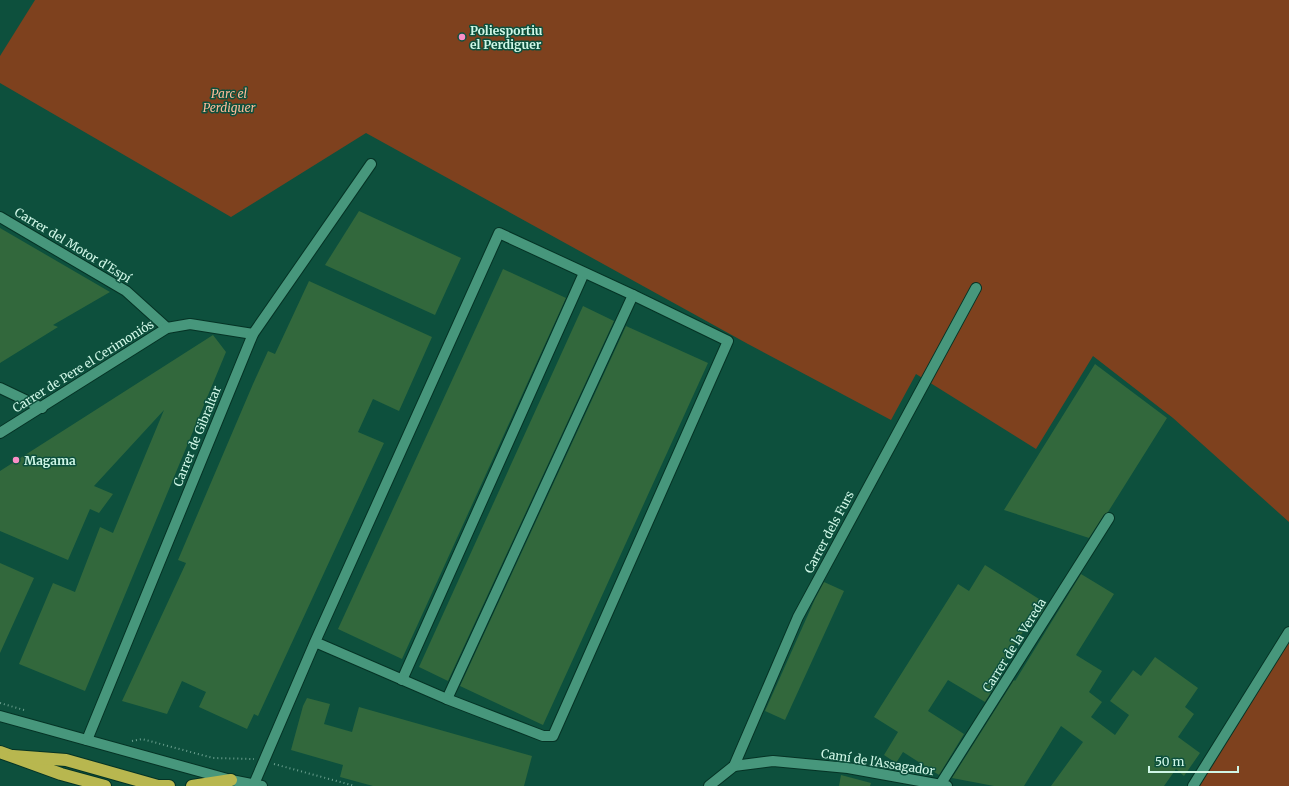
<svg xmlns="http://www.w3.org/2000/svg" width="1289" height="786" font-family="Merriweather,serif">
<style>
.green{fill:#7e411e}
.building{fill:#32683c}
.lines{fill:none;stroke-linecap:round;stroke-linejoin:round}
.minor-casing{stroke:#053325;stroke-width:12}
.highway-casing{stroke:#053325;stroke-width:14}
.path{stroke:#6a9f8e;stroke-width:2;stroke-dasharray:1 3;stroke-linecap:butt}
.minor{stroke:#47977c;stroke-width:10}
.highway{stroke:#b8b74f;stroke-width:12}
.poi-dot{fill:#fa8fc7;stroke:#0d503d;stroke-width:1.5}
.labels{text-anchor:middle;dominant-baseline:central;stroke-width:3;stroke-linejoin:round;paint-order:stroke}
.poi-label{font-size:12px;font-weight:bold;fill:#d0f7e7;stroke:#0d503d;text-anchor:start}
.park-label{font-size:12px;font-style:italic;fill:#fcba98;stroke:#0d503d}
.street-label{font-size:12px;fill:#d0f7e7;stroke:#0d503d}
</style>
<rect width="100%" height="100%" fill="#0d503d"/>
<g class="green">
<path d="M35 0H1289V522L1173 418 1093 356 1036 449 916 374 891 420 748 344 366 133 231 217 0 83V56Z"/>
<path d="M1289 640V786H1198Z"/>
</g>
<g class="building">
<path d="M359 211 461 258 435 315 325 265Z"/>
<path d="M0 228 110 292 53 325 58 327 0 363Z"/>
<path d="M503 269 566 298 402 659 338 629Z"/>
<path d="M309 281 432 337 399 411 373 399 358 432 384 443 258 716 254 714 247 729 199 707 206 692 182 681 167 714 122 701 186 563 178 560 253 384 268 351 275 354Z"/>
<path d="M583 306 614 321 448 681 419 667Z"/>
<path d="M626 326 708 363 543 725 460 686Z"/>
<path d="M213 335 226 352 85 691 19 664 53 583 75 592 100 527 113 533 164 410 94 486 113 494 99 513 90 509 68 560 0 531V471Z"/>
<path d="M1095 364 1167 418 1108 512 1104 515 1089 538 1004 510Z"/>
<path d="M0 563 34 578 0 653Z"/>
<path d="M985 565 1047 604 1039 617 1034 614 999 671 1003 673 985 702 948 680 928 711 964 734 939 775 903 752 896 763 884 755 898 732 874 717 958 584 969 591Z"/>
<path d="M1081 574 1114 594 1076 655 1102 671 1089 692 1102 702 1091 717 1115 735 1129 715 1110 701 1133 670 1141 676 1155 657 1198 688 1185 707 1194 714 1178 737 1200 753 1184 776 1176 769 1164 786H1051L1083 742 1061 726 1024 786H994L952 778 1014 680 1015 681Z"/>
<path d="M824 582 844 591 785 720 765 711 815 599Z"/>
<path d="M307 698 330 704 324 724 352 732 359 707 532 756 524 786H373L340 777 343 765 291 750 303 706Z"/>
<path d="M841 775 871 783 870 786H839Z"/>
</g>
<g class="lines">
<defs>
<g id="minor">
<path d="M0 217 126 291 167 328"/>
<path d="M0 388 42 408"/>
<path d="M0 433 167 328 190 324 253 334"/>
<path d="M402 680 584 273"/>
<path d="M447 699 633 295"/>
<path d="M0 716 231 780 262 786"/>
<path d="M87 740 253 334 371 164"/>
<path d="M734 766 773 761 848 768 947 786"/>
<path d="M254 784 315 642 499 233 633 295 728 341 553 736H543L447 699 315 642"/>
<path d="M940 785 1109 518"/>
<path d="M709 786 734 766 798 617 976 288"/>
<path d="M1193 786 1289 632"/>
</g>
<g id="highway">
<path d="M0 752 61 774 105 786"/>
<path d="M13 756 66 760 158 786H169"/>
<path d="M192 786 231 780"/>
</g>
</defs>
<use href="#minor" class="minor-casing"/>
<use href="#highway" class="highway-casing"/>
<g class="path">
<path d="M0 703 24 710"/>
<path d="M132 741 142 739 213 758 254 759"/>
<path d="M274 764 355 786"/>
</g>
<use href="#minor" class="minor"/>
<use href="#highway" class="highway"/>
</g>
<g class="poi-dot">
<circle cx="462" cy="37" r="4"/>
<circle cx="16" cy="460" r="4"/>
</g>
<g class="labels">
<g class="poi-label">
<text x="470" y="30">Poliesportiu<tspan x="470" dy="14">el Perdiguer</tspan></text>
<text x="24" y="460">Magama</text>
</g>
<g class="park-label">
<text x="229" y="93">Parc el<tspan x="229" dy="14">Perdiguer</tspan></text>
</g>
<g class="street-label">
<text transform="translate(73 245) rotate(31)">Carrer del Motor d'Espí</text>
<text transform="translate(83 366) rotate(-32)">Carrer de Pere el Cerimoniós</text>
<text transform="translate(197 436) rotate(-68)">Carrer de Gibraltar</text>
<text transform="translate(829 532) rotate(-62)">Carrer dels Furs</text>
<text transform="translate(1014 645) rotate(-58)">Carrer de la Vereda</text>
<text transform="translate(878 762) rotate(9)">Camí de l'Assagador</text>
</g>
</g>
<path d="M1149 766v6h89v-6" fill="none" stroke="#d0f7e7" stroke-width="2"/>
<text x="1155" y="766" font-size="12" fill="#d0f7e7" stroke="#0d503d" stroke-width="3" paint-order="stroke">50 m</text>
</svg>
